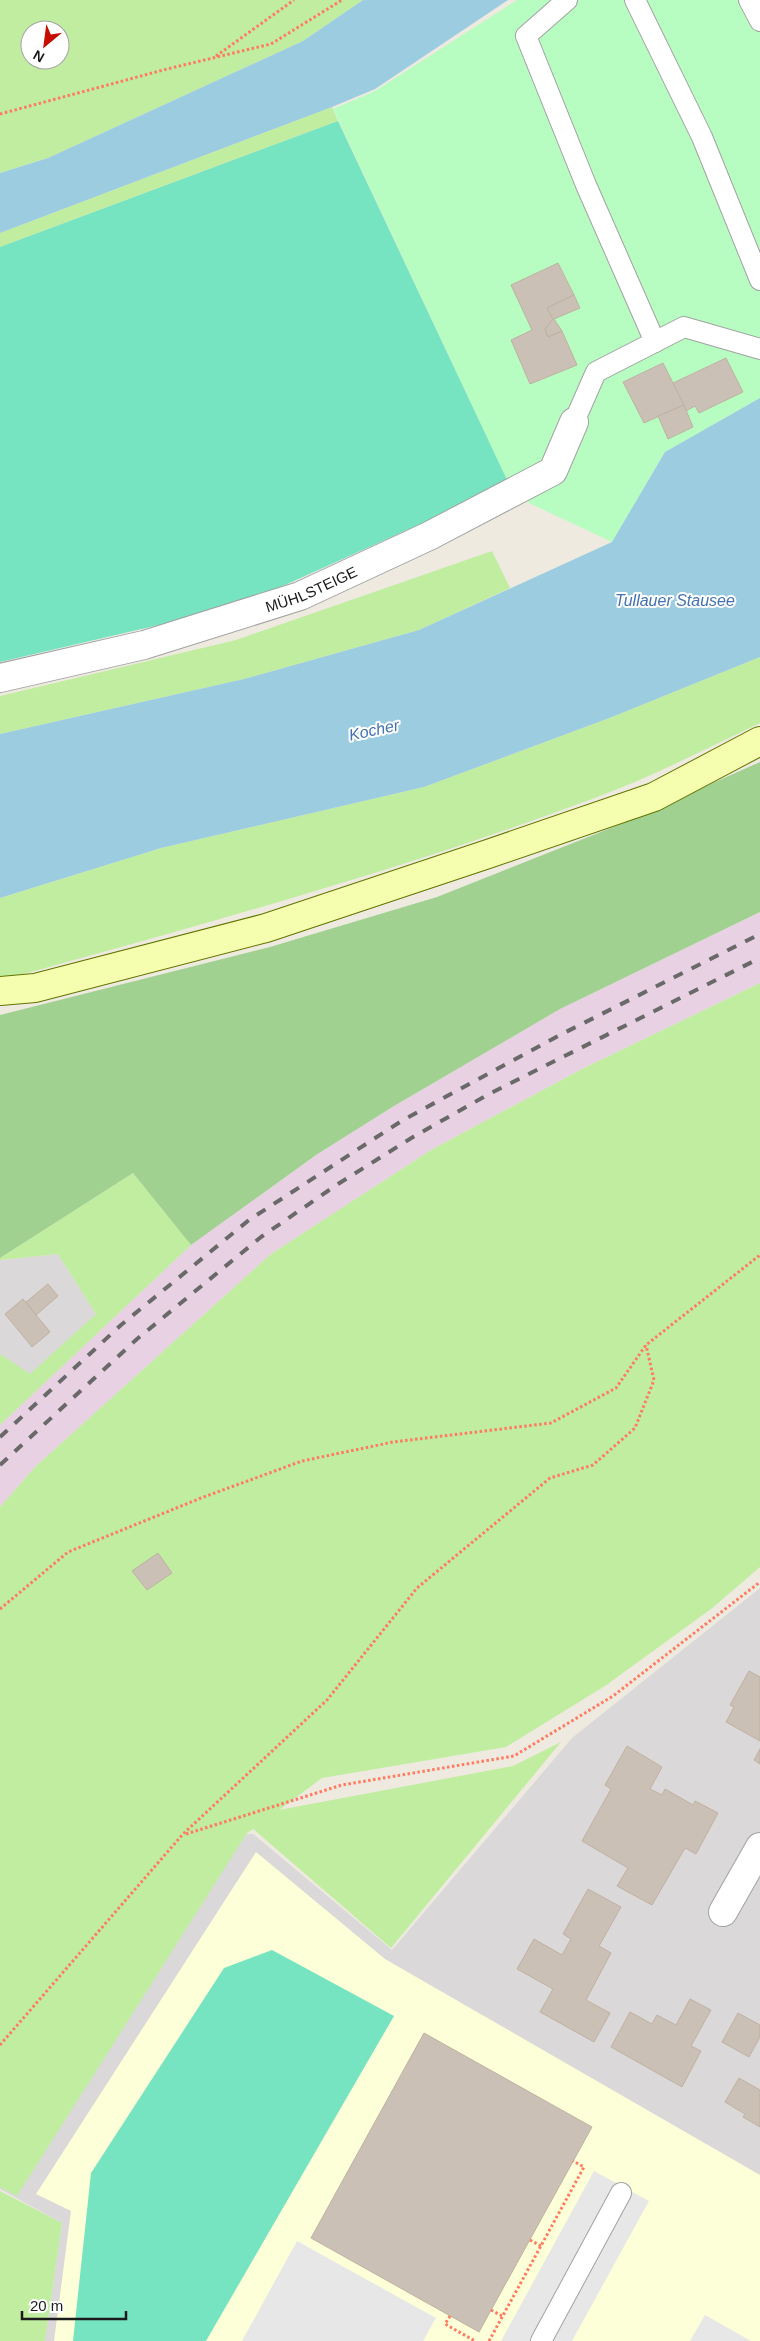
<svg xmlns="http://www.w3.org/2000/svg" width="760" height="2341" font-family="Arial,sans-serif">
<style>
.residential{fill:#dad8d8}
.industrial{fill:#e8d1e2}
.education{fill:#fdffd8}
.grass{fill:#c1eda1;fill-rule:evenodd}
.forest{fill:#a0d191}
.park{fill:#b7fdc1}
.pitch{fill:#77e4c1}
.parking{fill:#e7e7e7}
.water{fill:#9ccce0}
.building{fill:#cac0b6;stroke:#c0b1a1}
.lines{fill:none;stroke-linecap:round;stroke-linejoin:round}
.lane-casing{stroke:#a2a2a2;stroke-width:22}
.street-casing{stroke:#a2a2a2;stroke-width:30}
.secondary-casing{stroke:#617500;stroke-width:30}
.path{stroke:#ff7a60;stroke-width:3;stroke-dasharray:2.5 2.5;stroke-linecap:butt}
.lane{stroke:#fff;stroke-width:20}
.street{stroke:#fff;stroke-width:28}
.secondary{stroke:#f5feae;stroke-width:28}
.rail{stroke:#696969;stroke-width:4;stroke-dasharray:10 10;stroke-linecap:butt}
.labels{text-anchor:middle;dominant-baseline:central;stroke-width:4;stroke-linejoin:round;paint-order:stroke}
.street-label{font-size:15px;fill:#1b1b1b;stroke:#fff}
.water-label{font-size:16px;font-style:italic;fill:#4272b1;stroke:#fff}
</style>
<rect width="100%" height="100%" fill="#eeeae0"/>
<g class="residential">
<path d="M58 1254 96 1314 30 1375 0 1354V1260Z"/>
<path d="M760 1588V2341H45L62 2223 0 2189V2055L158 1833 253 1834 392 1950 572 1738Z"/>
</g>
<path class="industrial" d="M760 912V983L582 1069 431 1150 271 1254 35 1467 0 1507V1425L191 1245 316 1155 394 1106 560 1009Z"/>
<path class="education" d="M256 1852 385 1959 760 2175V2341H54L71 2211 36 2194Z"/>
<g class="grass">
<path d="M0 0H363L303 41 48 158 0 173ZM30 30H60V60H30Z"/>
<path d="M332 107 338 121 0 247V233Z"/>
<path d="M492 551 510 588 419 630 244 679 0 734V696L236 640Z"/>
<path d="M760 657V723C705 749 650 778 592 799 407 868 215 921 24 974L0 977V898L161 848 424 787 612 717Z"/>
<path d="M760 983V1567L711 1609 605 1686 506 1747 322 1778 279 1810 513 1766 561 1742 391 1948 253 1829 247 1833 17 2196 0 2187V1507L35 1467 271 1254 431 1150 582 1069Z"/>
<path d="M133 1173 191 1245 0 1425V1354L30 1374 96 1314 58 1254 0 1260V1258Z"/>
<path d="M0 2191 62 2223 45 2341H0Z"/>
</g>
<path class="forest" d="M760 762V912L560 1009 394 1106 316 1155 191 1245 133 1173 0 1258V1015L270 947 437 897 621 824Z"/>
<path class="park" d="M517 0H760V398L665 452 612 542 529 503 509 484 333 109 375 91Z"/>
<g class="pitch">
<path d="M338 121 509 484 236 607 0 662V247Z"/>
<path d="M272 1950 394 2016 206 2341H73L91 2173 224 1968Z"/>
</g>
<g class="parking">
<path d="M594 2171 649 2201 572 2341H501Z"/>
<path d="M297 2241 436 2318 423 2341H242Z"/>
<path d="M705 2315 751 2341H690Z"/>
</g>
<g class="water">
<path d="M363 0H508L375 89 332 107 0 233V173L48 158 303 41Z"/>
<path d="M760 398V657L612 717 424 787 161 848 0 898V734L244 679 419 630 612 542 665 452Z"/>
</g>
<g class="building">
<path d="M558 263 574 295 547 308 553 319 545 329 548 337 562 331 577 365 530 384 511 340 532 330 511 285Z"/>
<path d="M574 295 580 308 554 319 562 331 548 337 545 329 553 319 547 308Z"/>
<path d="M726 358 743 392 699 413 695 406 686 411 673 383Z"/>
<path d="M663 363 684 405 644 423 623 382Z"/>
<path d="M684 405 693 427 668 439 658 416Z"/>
<path d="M48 1284 58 1296 36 1315 26 1302Z"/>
<path d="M23 1299 50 1332 32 1347 5 1314Z"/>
<path d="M158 1553 172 1573 147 1590 132 1571Z"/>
<path d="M749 1671 760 1677V1741L726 1722 734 1707 730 1705Z"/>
<path d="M627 1746 662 1767 650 1789 662 1795 665 1789 693 1805 695 1801 718 1813 696 1854 685 1848 652 1905 617 1886 628 1868 582 1841 611 1789 605 1785Z"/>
<path d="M760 1749V1764L754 1760Z"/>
<path d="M588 1889 621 1907 599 1946 611 1953 586 2000 610 2013 594 2042 540 2012 553 1989 517 1969 534 1939 562 1955 571 1939 563 1934Z"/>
<path d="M690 1999 711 2010 691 2046 701 2051 682 2087 611 2047 630 2012 652 2024 657 2015 676 2025Z"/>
<path d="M738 2013 760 2025V2037L749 2057 722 2042Z"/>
<path d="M424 2033 592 2127 479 2332 311 2238Z"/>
<path d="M739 2078 760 2090V2127L743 2117 745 2114 725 2102Z"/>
</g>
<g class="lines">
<defs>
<g id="lane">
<path d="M567 0 526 36 586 185 655 342"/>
<path d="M635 0 702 137 760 280"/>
<path d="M749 0 760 21"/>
<path d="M574 422 596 372 684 327 760 349"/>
<path d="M541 2341 621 2193"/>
</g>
<g id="street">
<path id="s1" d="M0 678 144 645 300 596 429 536 553 471 574 422"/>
<path d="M723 1912 760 1847"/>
</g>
<path id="secondary" d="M0 991 35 988 266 928 488 854 654 797 760 741"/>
</defs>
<use href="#lane" class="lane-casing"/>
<use href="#street" class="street-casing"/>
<use href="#secondary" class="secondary-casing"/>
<g class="path">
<path d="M216 56 294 0"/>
<path d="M0 114 167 69 271 44 342 0"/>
<path d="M0 1609 68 1552 201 1498 302 1461 393 1442 551 1423 616 1388 646 1345 760 1255"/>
<path d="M186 1834 342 1785 514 1756 613 1696 760 1582"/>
<path d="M0 2045 183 1834 327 1700 417 1588 550 1478 593 1465 635 1428 654 1380 646 1345"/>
<path d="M530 2240 541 2246"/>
<path d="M491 2310 502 2316"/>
<path d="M450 2316 445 2324 475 2341"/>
<path d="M489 2341 584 2167 573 2161"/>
</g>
<use href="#lane" class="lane"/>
<use href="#street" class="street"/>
<use href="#secondary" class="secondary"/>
<g class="rail">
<path d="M0 1437 121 1325 249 1220 403 1120 558 1036 760 934"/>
<path d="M0 1465 137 1339 261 1237 338 1184 413 1137 489 1094 760 958"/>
</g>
</g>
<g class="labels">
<g class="street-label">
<text stroke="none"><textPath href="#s1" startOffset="324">MÜHLSTEIGE</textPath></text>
</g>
<g class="water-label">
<text x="675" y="600">Tullauer Stausee</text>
<text transform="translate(374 730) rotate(-12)">Kocher</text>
</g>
</g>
<g transform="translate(45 45) rotate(209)"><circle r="24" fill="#ffffff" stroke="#a4a4a4"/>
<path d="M0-4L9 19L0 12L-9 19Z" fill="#c70c00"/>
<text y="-8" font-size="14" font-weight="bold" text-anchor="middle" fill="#1b1b1b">N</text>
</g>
<path d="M22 2311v8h104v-8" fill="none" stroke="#1b1b1b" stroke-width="2.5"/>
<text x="30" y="2311" font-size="15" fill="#1b1b1b" stroke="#ffffff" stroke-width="4" paint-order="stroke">20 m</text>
</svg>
